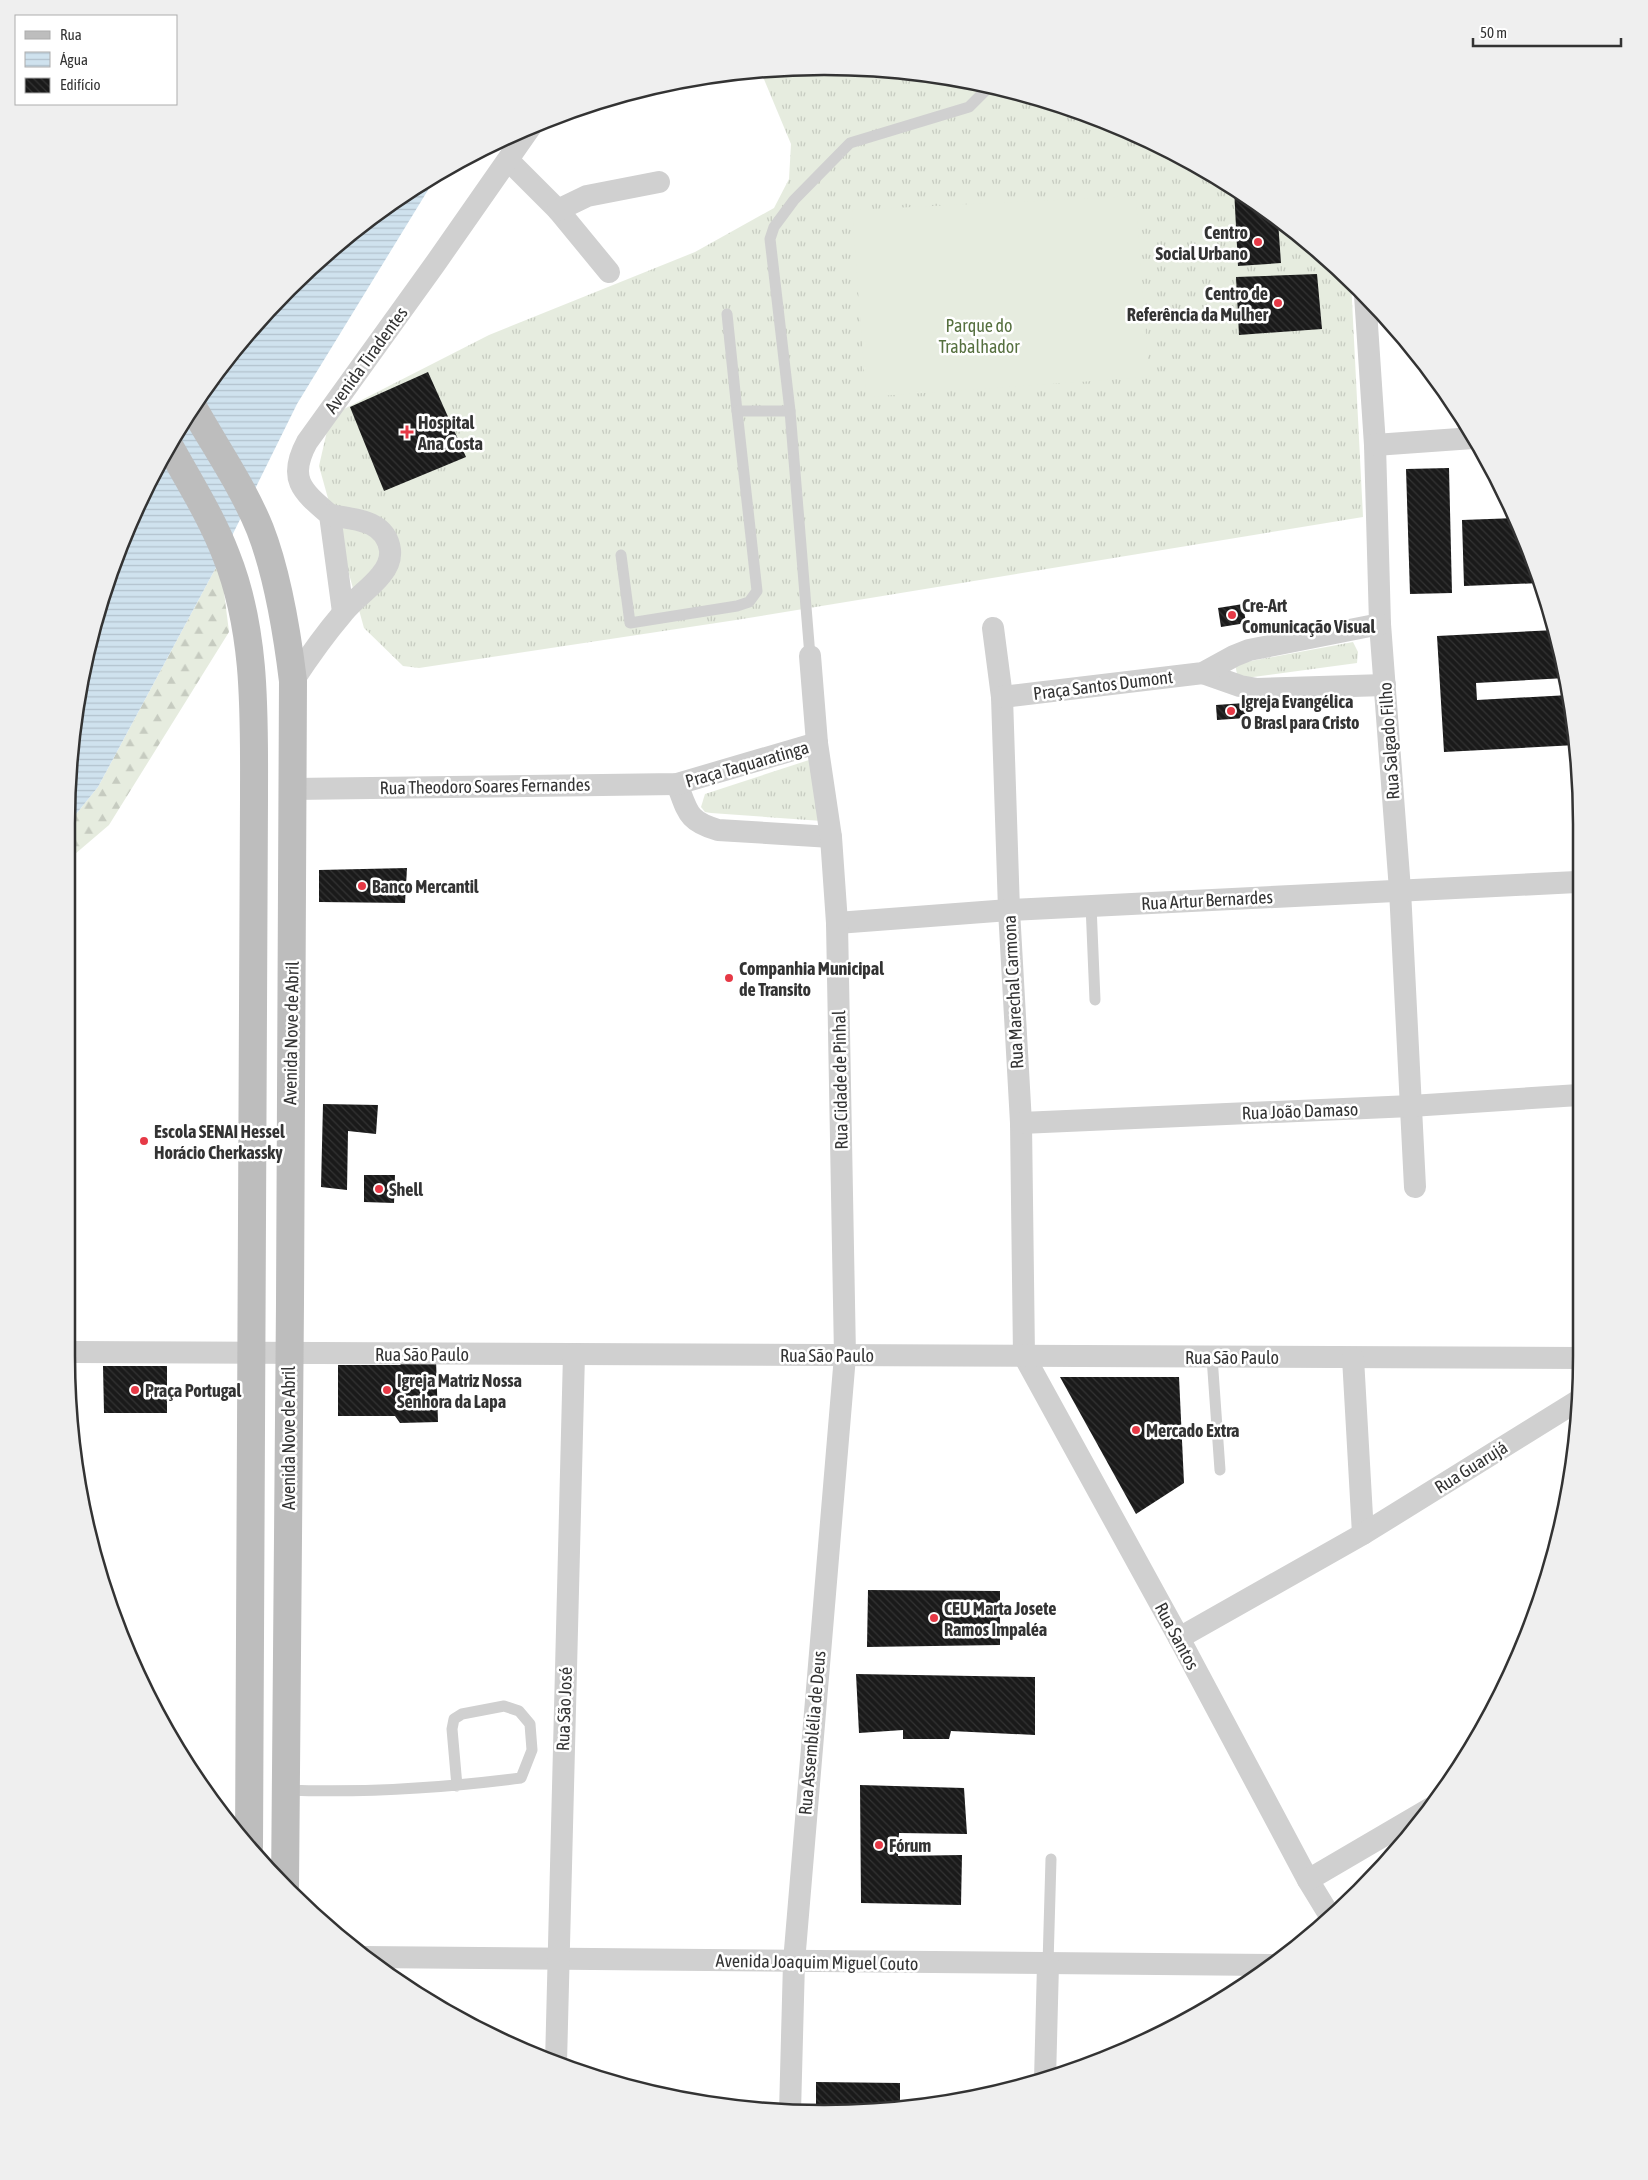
<svg xmlns="http://www.w3.org/2000/svg" width="1648" height="2180" font-family="'Asap Condensed',sans-serif">
<style>
.grass{fill:url(#grass-tufts)}
.forest{fill:url(#forest-firs)}
.pitch{fill:#e6ecdf}
.water{fill:url(#water-rules)}
.building{fill:url(#building-back-hatch)}
.lines{fill:none;stroke-linecap:round;stroke-linejoin:round}
.service{stroke:#d0d0d0;stroke-width:11}
.minor{stroke:#d0d0d0;stroke-width:22}
.secondary{stroke:#bdbdbd;stroke-width:28}
.poi-dot{fill:#e63946;stroke:#fff;stroke-width:2}
.labels{text-anchor:middle;dominant-baseline:central;stroke-width:5;stroke-linejoin:round;paint-order:stroke}
.poi-label{font-size:18px;font-weight:bold;fill:#333;stroke:#fff;text-anchor:start}
.park-label{font-size:18px;fill:#56703f;stroke:#fff}
.street-label{font-size:18px;fill:#333;stroke:#fff}
.rim{fill:none;stroke:#333;stroke-width:2.5}
</style>
<defs>
<pattern id="grass-tufts" width="24" height="20" patternUnits="userSpaceOnUse" patternTransform="scale(1.25)"><rect width="24" height="20" fill="#e6ecdf"/><path d="M3 7l-1-3M5 7V3M7 7l1-3M15 17l-1-3M17 17v-4M19 17l1-3" fill="none" stroke="#c6cbc0"/></pattern>
<pattern id="forest-firs" width="22" height="20" patternUnits="userSpaceOnUse" patternTransform="scale(1.25)"><rect width="22" height="20" fill="#e6ecdf"/><path d="M5 1l3.5 6h-7zM16 11l3.5 6h-7z" fill="#c6cbc0"/></pattern>
<pattern id="water-rules" width="6" height="5" patternUnits="userSpaceOnUse" patternTransform="scale(1.25)"><rect width="6" height="5" fill="#cfe2ee"/><path d="M0 2.5h6" fill="none" stroke="#b2c2cd"/></pattern>
<pattern id="building-back-hatch" width="6" height="6" patternUnits="userSpaceOnUse" patternTransform="scale(1.25)"><rect width="6" height="6" fill="#1a1a1a"/><path d="M-1 5l2 2M0 0l6 6M5-1l2 2" fill="none" stroke="#333"/></pattern>
</defs>
<rect width="100%" height="100%" fill="#fff"/>
<g class="grass">
<path d="M824 66 972 81 1114 124 1245 194 1351 281 1363 517 736 620 419 668 403 666 364 628 319 466 327 431 340 411 489 335 695 252 774 208 789 179 791 144 761 72Z"/>
<path d="M1353 642 1358 652 1357 663 1238 679 1235 664Z"/>
<path d="M812 759 822 821 711 813 705 812 701 807 705 794Z"/>
</g>
<path class="forest" d="M220 560 229 632 109 825 68 860V824L98 787Z"/>
<path class="pitch" d="M1136 196 1149 377 866 397 852 210Z"/>
<path class="water" d="M436 177 297 404 220 560 98 787 68 824V775L92 628 145 489 223 363 288 288 403 194Z"/>
<g class="building">
<path d="M1234 188 1245 194 1278 221 1281 263 1238 266Z"/>
<path d="M1317 274 1322 329 1239 335 1236 277Z"/>
<path d="M428 372 466 457 384 491 350 407Z"/>
<path d="M1449 468 1452 593 1410 594 1406 469Z"/>
<path d="M1516 518 1524 534 1541 583 1464 586 1462 520Z"/>
<path d="M1243 604 1246 623 1221 627 1218 608Z"/>
<path d="M1556 630 1566 678 1476 683 1477 700 1569 695 1575 725 1576 745 1444 752 1437 636Z"/>
<path d="M1245 703 1246 718 1217 720 1216 705Z"/>
<path d="M407 868 405 903 319 902V870Z"/>
<path d="M323 1104 378 1105 376 1134 348 1131 347 1190 321 1187Z"/>
<path d="M364 1175H395L394 1203 364 1202Z"/>
<path d="M436 1359 438 1422 400 1423 395 1416H338V1365H400L405 1360Z"/>
<path d="M103 1366H167V1413H104Z"/>
<path d="M1060 1377H1179L1184 1483 1136 1514Z"/>
<path d="M868 1590 1000 1591V1645L867 1647Z"/>
<path d="M856 1674 1035 1677V1735L951 1731 949 1739H903V1730L859 1733Z"/>
<path d="M860 1785 964 1788 967 1834 899 1833 898 1856 962 1855 961 1905 861 1903Z"/>
<path d="M816 2082 900 2083V2109L874 2112H816Z"/>
</g>
<g class="lines">
<g class="service">
<path d="M727 314 737 411H790"/>
<path d="M621 555 630 623 737 606 749 602 757 591 737 411"/>
<path d="M810 656 790 411 770 239 774 227 794 200 850 143 969 107 990 86"/>
<path d="M1091 905 1095 1000"/>
<path d="M1212 1357 1220 1470"/>
<path d="M286 1790C365 1793 443 1788 521 1778L532 1750 530 1724 519 1711 504 1706 462 1714 454 1719 452 1729 457 1786"/>
<path d="M1048 1964 1051 1859"/>
</g>
<g class="minor">
<path d="M508 160 558 210 609 272"/>
<path d="M558 210 587 196 659 182"/>
<path d="M1365 295 1375 445 1380 624 1400 890 1415 1187"/>
<path d="M1375 445 1473 438"/>
<path d="M343 612 330 515C302 491 287 479 307 442L435 264 532 125"/>
<path d="M993 628 1002 697 1009 910 1021 1123 1024 1356 1179 1638 1308 1880 1330 1916"/>
<path d="M1203 673 1240 686 1257 689 1385 685"/>
<path d="M293 681C308 658 325 634 343 613 354 599 370 589 381 575 387 568 391 560 390 550 386 520 354 519 330 515"/>
<path d="M1002 697 1203 673 1234 656 1249 650 1380 624"/>
<path d="M677 784C688 812 687 821 718 830L831 837"/>
<path d="M292 789 677 784 817 743"/>
<path d="M837 923 1009 910 1577 882"/>
<path d="M1021 1123 1411 1106 1579 1095"/>
<path d="M72 1352 1582 1358"/>
<path d="M1353 1358 1363 1534"/>
<path d="M1179 1638 1363 1534 1579 1400"/>
<path d="M1308 1880 1431 1808"/>
<path d="M363 1957 1271 1965"/>
<path d="M556 2063 574 1354"/>
<path d="M1045 2080 1048 1964"/>
<path d="M790 2112 794 1962 845 1356 837 923 831 837 817 743 810 656"/>
</g>
<g class="secondary">
<path d="M194 409C216 448 243 487 260 529 278 575 287 632 293 681L290 1303 285 1888"/>
<path d="M170 447C190 483 212 518 226 555 257 632 254 718 254 799L249 1847"/>
</g>
</g>
<g class="poi-dot">
<circle cx="1258" cy="242" r="5"/>
<circle cx="1278" cy="303" r="5"/>
<path d="M404.5 424.5h5v5h5v5h-5v5h-5v-5h-5v-5h5z"/>
<circle cx="1232" cy="615" r="5"/>
<circle cx="1231" cy="711" r="5"/>
<circle cx="362" cy="886" r="5"/>
<circle cx="729" cy="978" r="5"/>
<circle cx="144" cy="1141" r="5"/>
<circle cx="379" cy="1189" r="5"/>
<circle cx="135" cy="1390" r="5"/>
<circle cx="387" cy="1390" r="5"/>
<circle cx="1136" cy="1430" r="5"/>
<circle cx="934" cy="1618" r="5"/>
<circle cx="879" cy="1845" r="5"/>
</g>
<g class="labels">
<g class="poi-label">
<text x="1248" y="232" text-anchor="end">Centro<tspan x="1248" dy="21">Social Urbano</tspan></text>
<text x="1268" y="293" text-anchor="end">Centro de<tspan x="1268" dy="21">Referência da Mulher</tspan></text>
<text x="418" y="422">Hospital<tspan x="418" dy="21">Ana Costa</tspan></text>
<text x="1242" y="605">Cre-Art<tspan x="1242" dy="21">Comunicação Visual</tspan></text>
<text x="1241" y="701">Igreja Evangélica<tspan x="1241" dy="21">O Brasl para Cristo</tspan></text>
<text x="372" y="886">Banco Mercantil</text>
<text x="739" y="968">Companhia Municipal<tspan x="739" dy="21">de Transito</tspan></text>
<text x="154" y="1131">Escola SENAI Hessel<tspan x="154" dy="21">Horácio Cherkassky</tspan></text>
<text x="389" y="1189">Shell</text>
<text x="397" y="1380">Igreja Matriz Nossa<tspan x="397" dy="21">Senhora da Lapa</tspan></text>
<text x="145" y="1390">Praça Portugal</text>
<text x="1146" y="1430">Mercado Extra</text>
<text x="944" y="1608">CEU Marta Josete<tspan x="944" dy="21">Ramos Impaléa</tspan></text>
<text x="889" y="1845">Fórum</text>
</g>
<g class="park-label">
<text x="979" y="325">Parque do<tspan x="979" dy="21">Trabalhador</tspan></text>
</g>
<g class="street-label">
<text transform="translate(366 360) rotate(-54)">Avenida Tiradentes</text>
<text transform="translate(1103 685) rotate(-7)">Praça Santos Dumont</text>
<text transform="translate(1389 741) rotate(-94)">Rua Salgado Filho</text>
<text transform="translate(747 764) rotate(-16)">Praça Taquaratinga</text>
<text transform="translate(485 786) rotate(-1)">Rua Theodoro Soares Fernandes</text>
<text transform="translate(1207 900) rotate(-3)">Rua Artur Bernardes</text>
<text transform="translate(1013 992) rotate(-93)">Rua Marechal Carmona</text>
<text transform="translate(291 1033) rotate(-89)">Avenida Nove de Abril</text>
<text transform="translate(840 1080) rotate(-91)">Rua Cidade de Pinhal</text>
<text transform="translate(1300 1111) rotate(-2)">Rua João Damaso</text>
<text x="422" y="1354">Rua São Paulo</text>
<text x="827" y="1355">Rua São Paulo</text>
<text x="1232" y="1357">Rua São Paulo</text>
<text transform="translate(288 1438) rotate(-90)">Avenida Nove de Abril</text>
<text transform="translate(1471 1467) rotate(-32)">Rua Guarujá</text>
<text transform="translate(1177 1636) rotate(62)">Rua Santos</text>
<text transform="translate(564 1709) rotate(-88)">Rua São José</text>
<text transform="translate(812 1733) rotate(-85)">Rua Assemblélia de Deus</text>
<text transform="translate(817 1962) rotate(1)">Avenida Joaquim Miguel Couto</text>
</g>
</g>
<path d="M0 0H1648V2180H0ZM824 75H824A749 749 0 0 1 1573 824V1356A749 749 0 0 1 824 2105H824A749 749 0 0 1 75 1356V824A749 749 0 0 1 824 75Z" fill="#efefef" fill-rule="evenodd"/>
<path class="rim" d="M824 75H824A749 749 0 0 1 1573 824V1356A749 749 0 0 1 824 2105H824A749 749 0 0 1 75 1356V824A749 749 0 0 1 824 75Z"/>
<rect x="15" y="15" width="162" height="90" fill="#ffffff" stroke="#adadad"/>
<rect x="25" y="31" width="25" height="8" fill="#bdbdbd" stroke="#adadad"/>
<text x="60" y="40" font-size="15" fill="#333333">Rua</text>
<rect x="25" y="52" width="25" height="15" fill="url(#water-rules)" stroke="#adadad"/>
<text x="60" y="65" font-size="15" fill="#333333">Água</text>
<rect x="25" y="78" width="25" height="15" fill="url(#building-back-hatch)" stroke="#adadad"/>
<text x="60" y="90" font-size="15" fill="#333333">Edifício</text>
<path d="M1473 38v8h148v-8" fill="none" stroke="#333333" stroke-width="2.5"/>
<text x="1480" y="38" font-size="15" fill="#333333" stroke="#ffffff" stroke-width="4" paint-order="stroke">50 m</text>
</svg>
